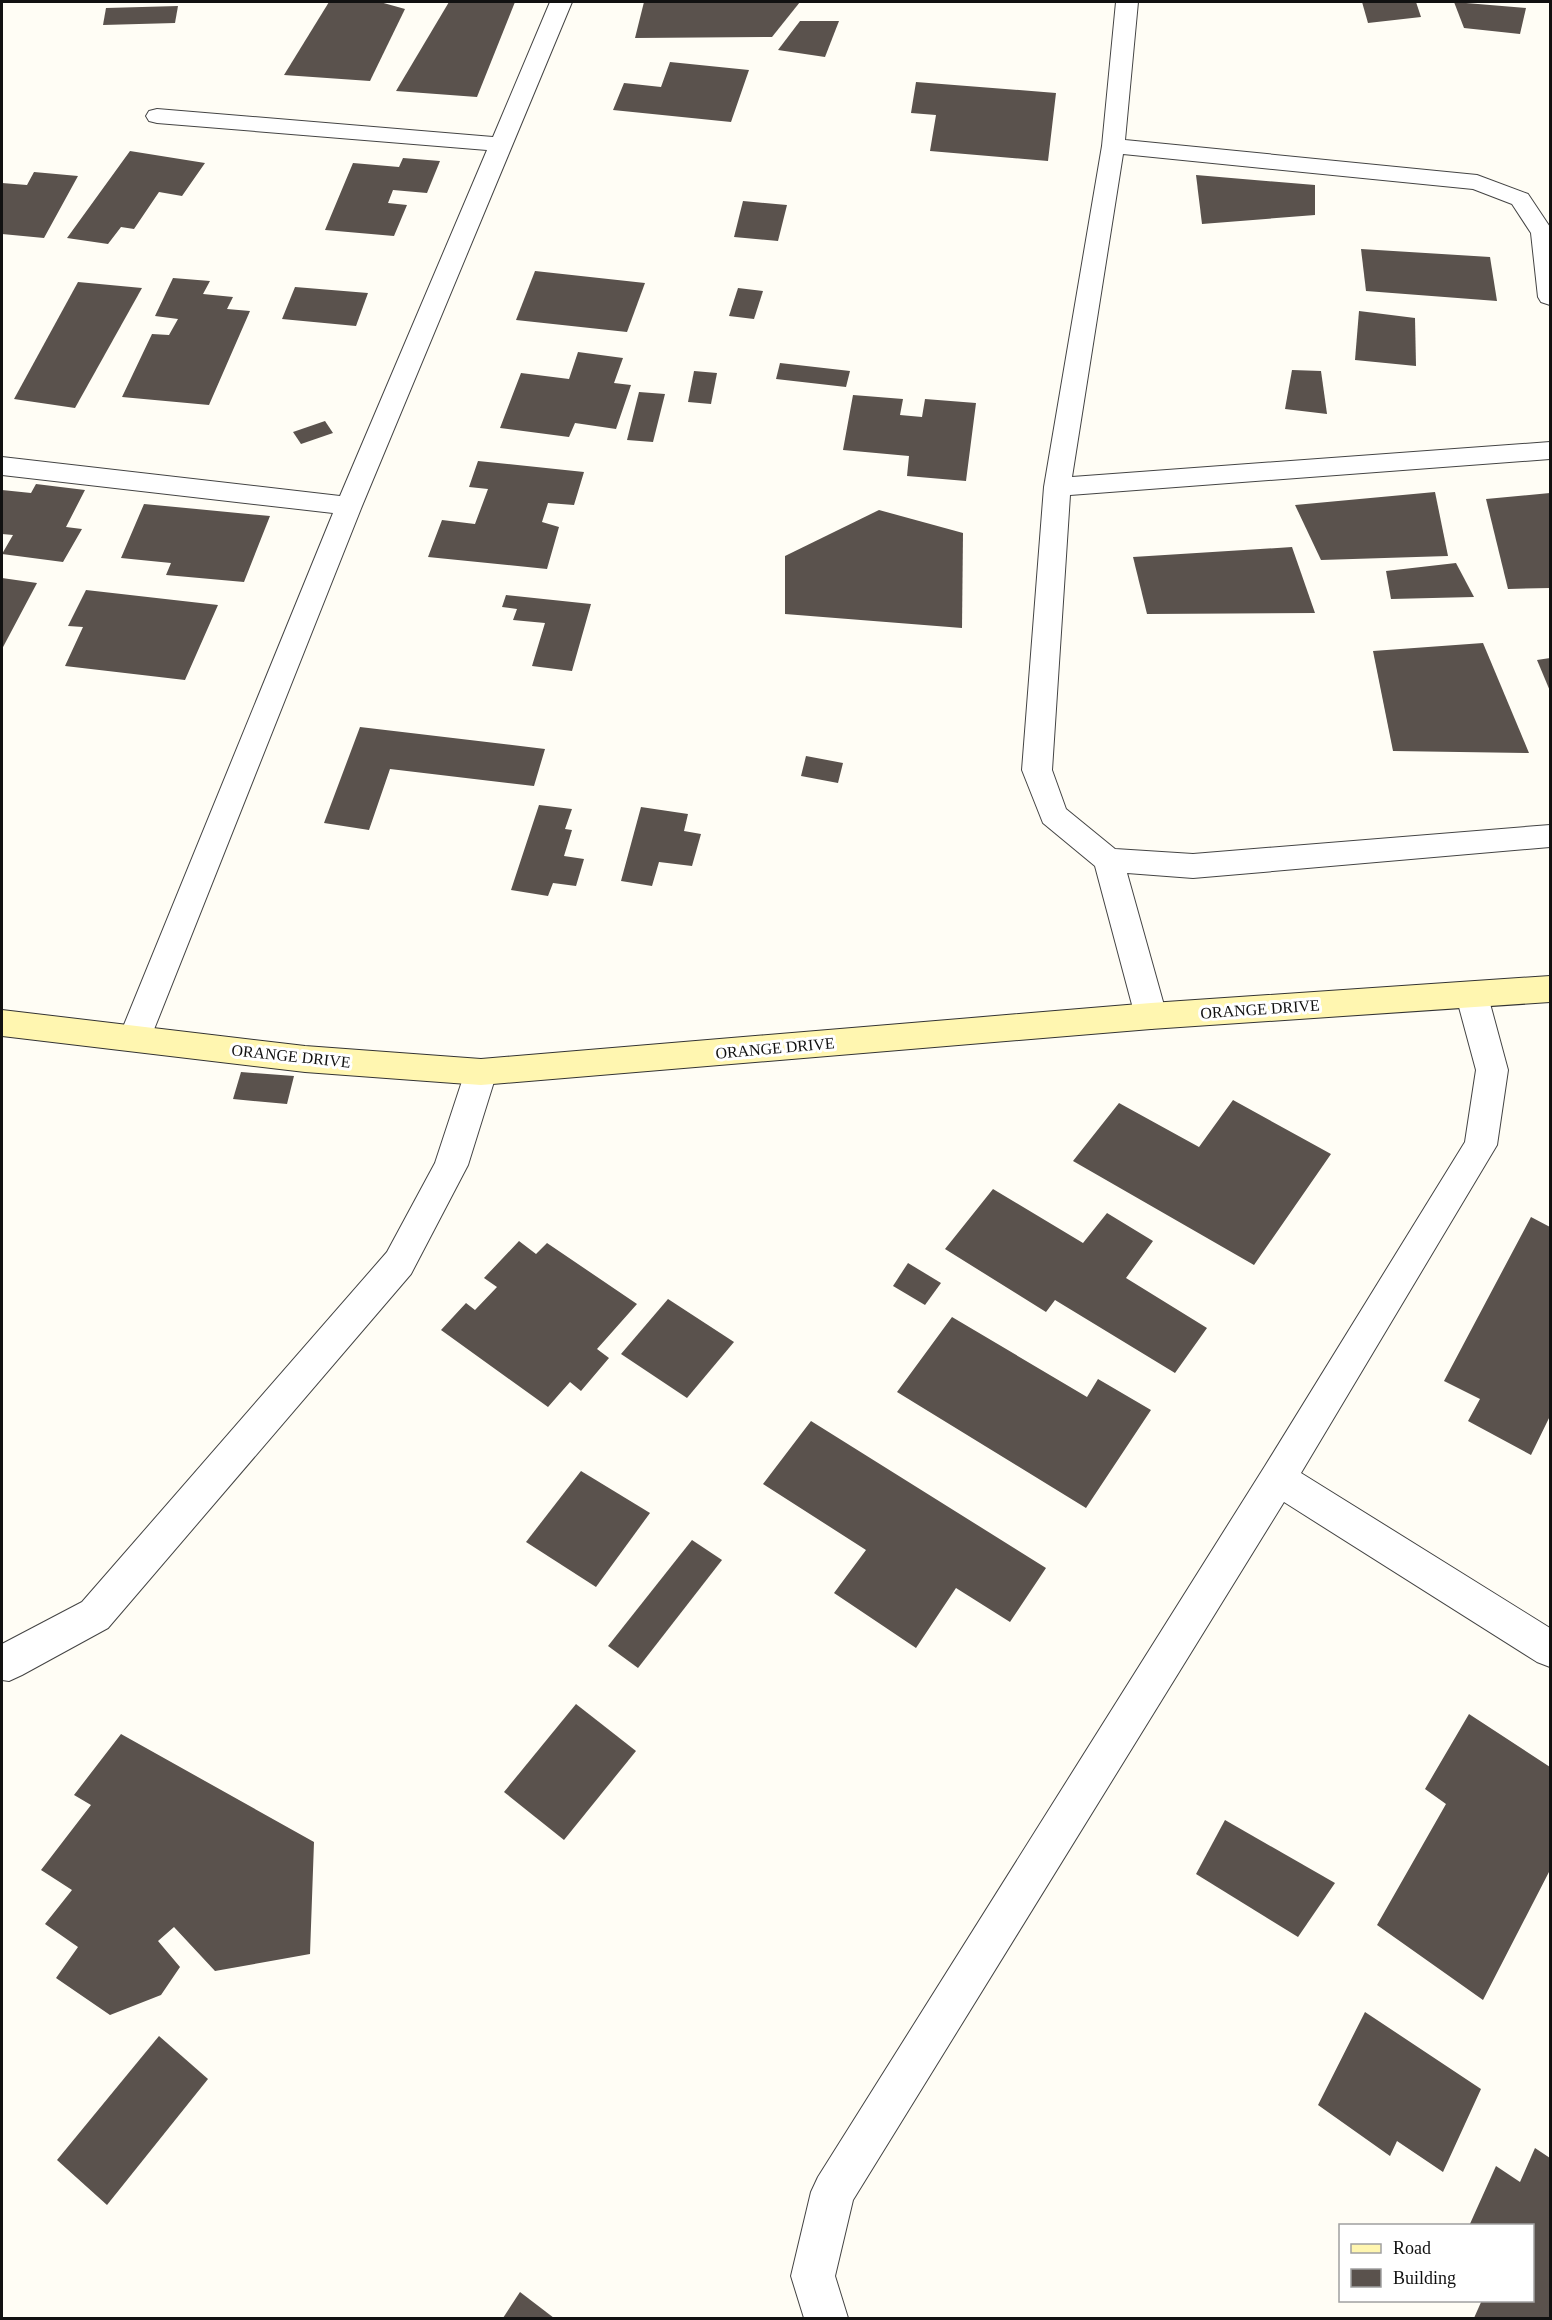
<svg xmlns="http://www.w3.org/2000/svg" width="1552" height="2320" font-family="Georgia,serif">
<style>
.building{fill:#5a524d}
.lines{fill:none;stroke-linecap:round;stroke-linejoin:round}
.street-casing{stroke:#444;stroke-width:2}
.secondary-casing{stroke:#333;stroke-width:2}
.street{fill:#fff;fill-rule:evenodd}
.secondary{fill:#fff6b0;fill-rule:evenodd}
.labels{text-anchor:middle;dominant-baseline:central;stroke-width:6;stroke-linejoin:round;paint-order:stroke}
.street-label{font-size:16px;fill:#111;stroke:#fff}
</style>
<rect width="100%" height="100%" fill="#fffdf5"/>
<g class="building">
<path d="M329 2H380L405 9 370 81 284 75Z"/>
<path d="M449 2H515L477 97 396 91Z"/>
<path d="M644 2H800L772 37 635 38Z"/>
<path d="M1362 2H1416L1421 17 1368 23Z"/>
<path d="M1454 2 1526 8 1520 34 1464 28Z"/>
<path d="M178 6 175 23 103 25 106 8Z"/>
<path d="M800 21H839L825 57 778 50Z"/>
<path d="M670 62 749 70 731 122 613 110 624 83 661 87Z"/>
<path d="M916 82 1056 93 1048 161 930 151 936 115 911 113Z"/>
<path d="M130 151 205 163 182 196 159 192 134 229 121 227 108 244 67 238Z"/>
<path d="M403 158 440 161 427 193 393 190 388 203 407 205 394 236 325 230 353 163 399 167Z"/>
<path d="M34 172 78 176 44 238 2 234V183L27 185Z"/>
<path d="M1196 175 1315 185V215L1202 224Z"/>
<path d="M743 201 787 205 778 241 734 237Z"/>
<path d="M1361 249 1490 257 1497 301 1366 291Z"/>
<path d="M535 271 645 283 627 332 516 320Z"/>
<path d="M173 278 210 281 203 294 233 297 227 309 250 311 209 405 122 397 152 334 169 335 178 319 155 316Z"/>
<path d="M78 282 142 288 75 408 14 399Z"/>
<path d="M295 287 368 293 356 326 282 319Z"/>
<path d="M738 288 763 291 754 319 729 316Z"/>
<path d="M1359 311 1415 318 1416 366 1355 360Z"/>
<path d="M578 352 623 358 614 383 631 385 616 429 575 423 569 437 500 428 521 373 569 379Z"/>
<path d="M780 363 850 371 846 387 776 379Z"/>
<path d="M1292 370 1321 371 1327 414 1285 409Z"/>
<path d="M694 371 717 373 711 404 688 402Z"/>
<path d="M639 392 665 394 653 442 627 440Z"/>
<path d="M853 395 903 399 900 415 922 417 925 399 976 403 966 481 907 476 909 456 843 450Z"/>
<path d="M325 421 333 433 301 444 293 432Z"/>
<path d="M478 461 584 472 574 505 548 503 542 522 559 527 547 569 428 557 442 520 475 524 488 489 469 487Z"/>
<path d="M36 484 85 490 66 527 82 529 63 562 2 554 13 535 2 534V490L31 493Z"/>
<path d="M1435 492 1448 556 1321 560 1295 505Z"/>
<path d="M1550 493V588L1508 589 1486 499Z"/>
<path d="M144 504 270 516 244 582 166 575 171 563 121 558Z"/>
<path d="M879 510 963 533 962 628 785 614V556Z"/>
<path d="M1292 547 1315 613 1147 614 1133 557Z"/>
<path d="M1456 563 1474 597 1391 599 1386 571Z"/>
<path d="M2 578 37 583 2 649Z"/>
<path d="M86 590 218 605 185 680 65 666 83 627 68 626Z"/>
<path d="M506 595 591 604 572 671 532 666 545 623 513 620 517 609 502 607Z"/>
<path d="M1483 643 1529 753 1393 751 1373 651Z"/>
<path d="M1550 658V691L1537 660Z"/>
<path d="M360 727 545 749 534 786 390 769 369 830 324 823Z"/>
<path d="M806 756 843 763 838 783 801 776Z"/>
<path d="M539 805 572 809 565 829 572 830 564 856 584 859 576 886 553 883 548 896 511 890Z"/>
<path d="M641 807 688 814 684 831 701 834 692 866 659 862 652 886 621 881Z"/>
<path d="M241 1072 294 1076 287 1104 233 1099Z"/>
<path d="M1233 1100 1331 1154 1254 1265 1073 1161 1119 1103 1199 1147Z"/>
<path d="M993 1189 1083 1243 1107 1213 1153 1241 1126 1278 1207 1328 1175 1373 1055 1300 1046 1312 945 1249Z"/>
<path d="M1531 1217 1550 1227V1416L1531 1455 1468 1421 1480 1399 1444 1381Z"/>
<path d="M519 1241 536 1254 547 1243 637 1304 597 1349 609 1358 581 1391 570 1382 548 1407 441 1330 466 1303 475 1310 497 1287 484 1278Z"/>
<path d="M908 1263 941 1283 925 1305 893 1286Z"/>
<path d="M668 1299 734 1342 687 1398 621 1354Z"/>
<path d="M952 1317 1087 1397 1098 1379 1151 1410 1086 1508 897 1392Z"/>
<path d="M811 1421 1046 1568 1010 1622 956 1588 916 1648 834 1593 866 1550 763 1484Z"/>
<path d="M581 1471 650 1513 596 1587 526 1542Z"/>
<path d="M692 1540 722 1560 638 1668 608 1646Z"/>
<path d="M576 1704 636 1751 564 1840 504 1792Z"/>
<path d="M1469 1714 1550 1767V1870L1483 2000 1377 1925 1446 1804 1425 1789Z"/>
<path d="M121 1734 314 1842 310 1954 215 1971 174 1927 158 1941 180 1967 161 1995 110 2015 56 1978 78 1947 45 1924 72 1890 41 1870 91 1805 74 1795Z"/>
<path d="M1225 1820 1335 1883 1298 1937 1196 1874Z"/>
<path d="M1365 2012 1481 2089 1443 2172 1397 2141 1390 2156 1318 2105Z"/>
<path d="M159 2036 208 2079 107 2205 57 2160Z"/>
<path d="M1535 2148 1550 2158V2318H1474L1482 2300H1532V2226H1469L1496 2166 1520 2182Z"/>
<path d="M520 2292 554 2318H503Z"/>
</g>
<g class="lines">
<defs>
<g id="street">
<path d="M550 2H572L362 506 151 1037 146 1046 135 1050 124 1046 119 1037 333 513 2 475V457L340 496 487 150 157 123 149 121 146 116 149 111 157 109 493 137Z"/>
<path d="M1116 2H1138L1125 140 1477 175 1528 194 1550 227V305L1541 302 1538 297 1531 233 1512 204 1473 189 1123 154 1072 477 1550 442V459L1070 495 1052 770 1066 809 1115 849 1193 854 1550 825V847L1193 878 1127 873 1167 1016 1162 1025 1151 1029 1140 1025 1135 1016 1095 866 1043 823 1022 770 1044 487 1102 146Z"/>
<path d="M1472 983 1483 987 1488 996 1508 1070 1497 1145 1301 1473 1550 1628V1667L1537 1662 1284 1502 853 2200 835 2276 848 2318H804L791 2276 811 2192 818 2177 1265 1466 1465 1142 1476 1070 1456 996 1461 987Z"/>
<path d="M481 1059 492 1063 497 1072 468 1165 411 1274 108 1628 22 1675 9 1681 2 1680V1644L82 1602 387 1252 435 1163 465 1072 470 1063Z"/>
</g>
<path id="secondary" d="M1550 976V1002L1151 1029 481 1085 305 1072 2 1036V1010L305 1046 481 1059 1151 1003Z"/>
</defs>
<use href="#street" class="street-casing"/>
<use href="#secondary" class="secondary-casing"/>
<use href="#street" class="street"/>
<use href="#secondary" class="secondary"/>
</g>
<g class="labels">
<g class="street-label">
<text transform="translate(1260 1009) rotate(-4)">ORANGE DRIVE</text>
<text transform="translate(775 1048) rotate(-5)">ORANGE DRIVE</text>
<text transform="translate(291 1056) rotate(6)">ORANGE DRIVE</text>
</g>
</g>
<rect width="1552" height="2320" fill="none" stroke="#111111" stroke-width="6"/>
<rect x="1339" y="2224" width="195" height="78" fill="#ffffff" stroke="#a0a0a0" stroke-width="1.5"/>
<rect x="1351" y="2244" width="30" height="9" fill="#fff6b0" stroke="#a0a0a0" stroke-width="1.5"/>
<text x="1393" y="2254" font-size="18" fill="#111111">Road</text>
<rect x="1351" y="2269" width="30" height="18" fill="#5a524d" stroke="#a0a0a0" stroke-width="1.5"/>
<text x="1393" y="2284" font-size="18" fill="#111111">Building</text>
</svg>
